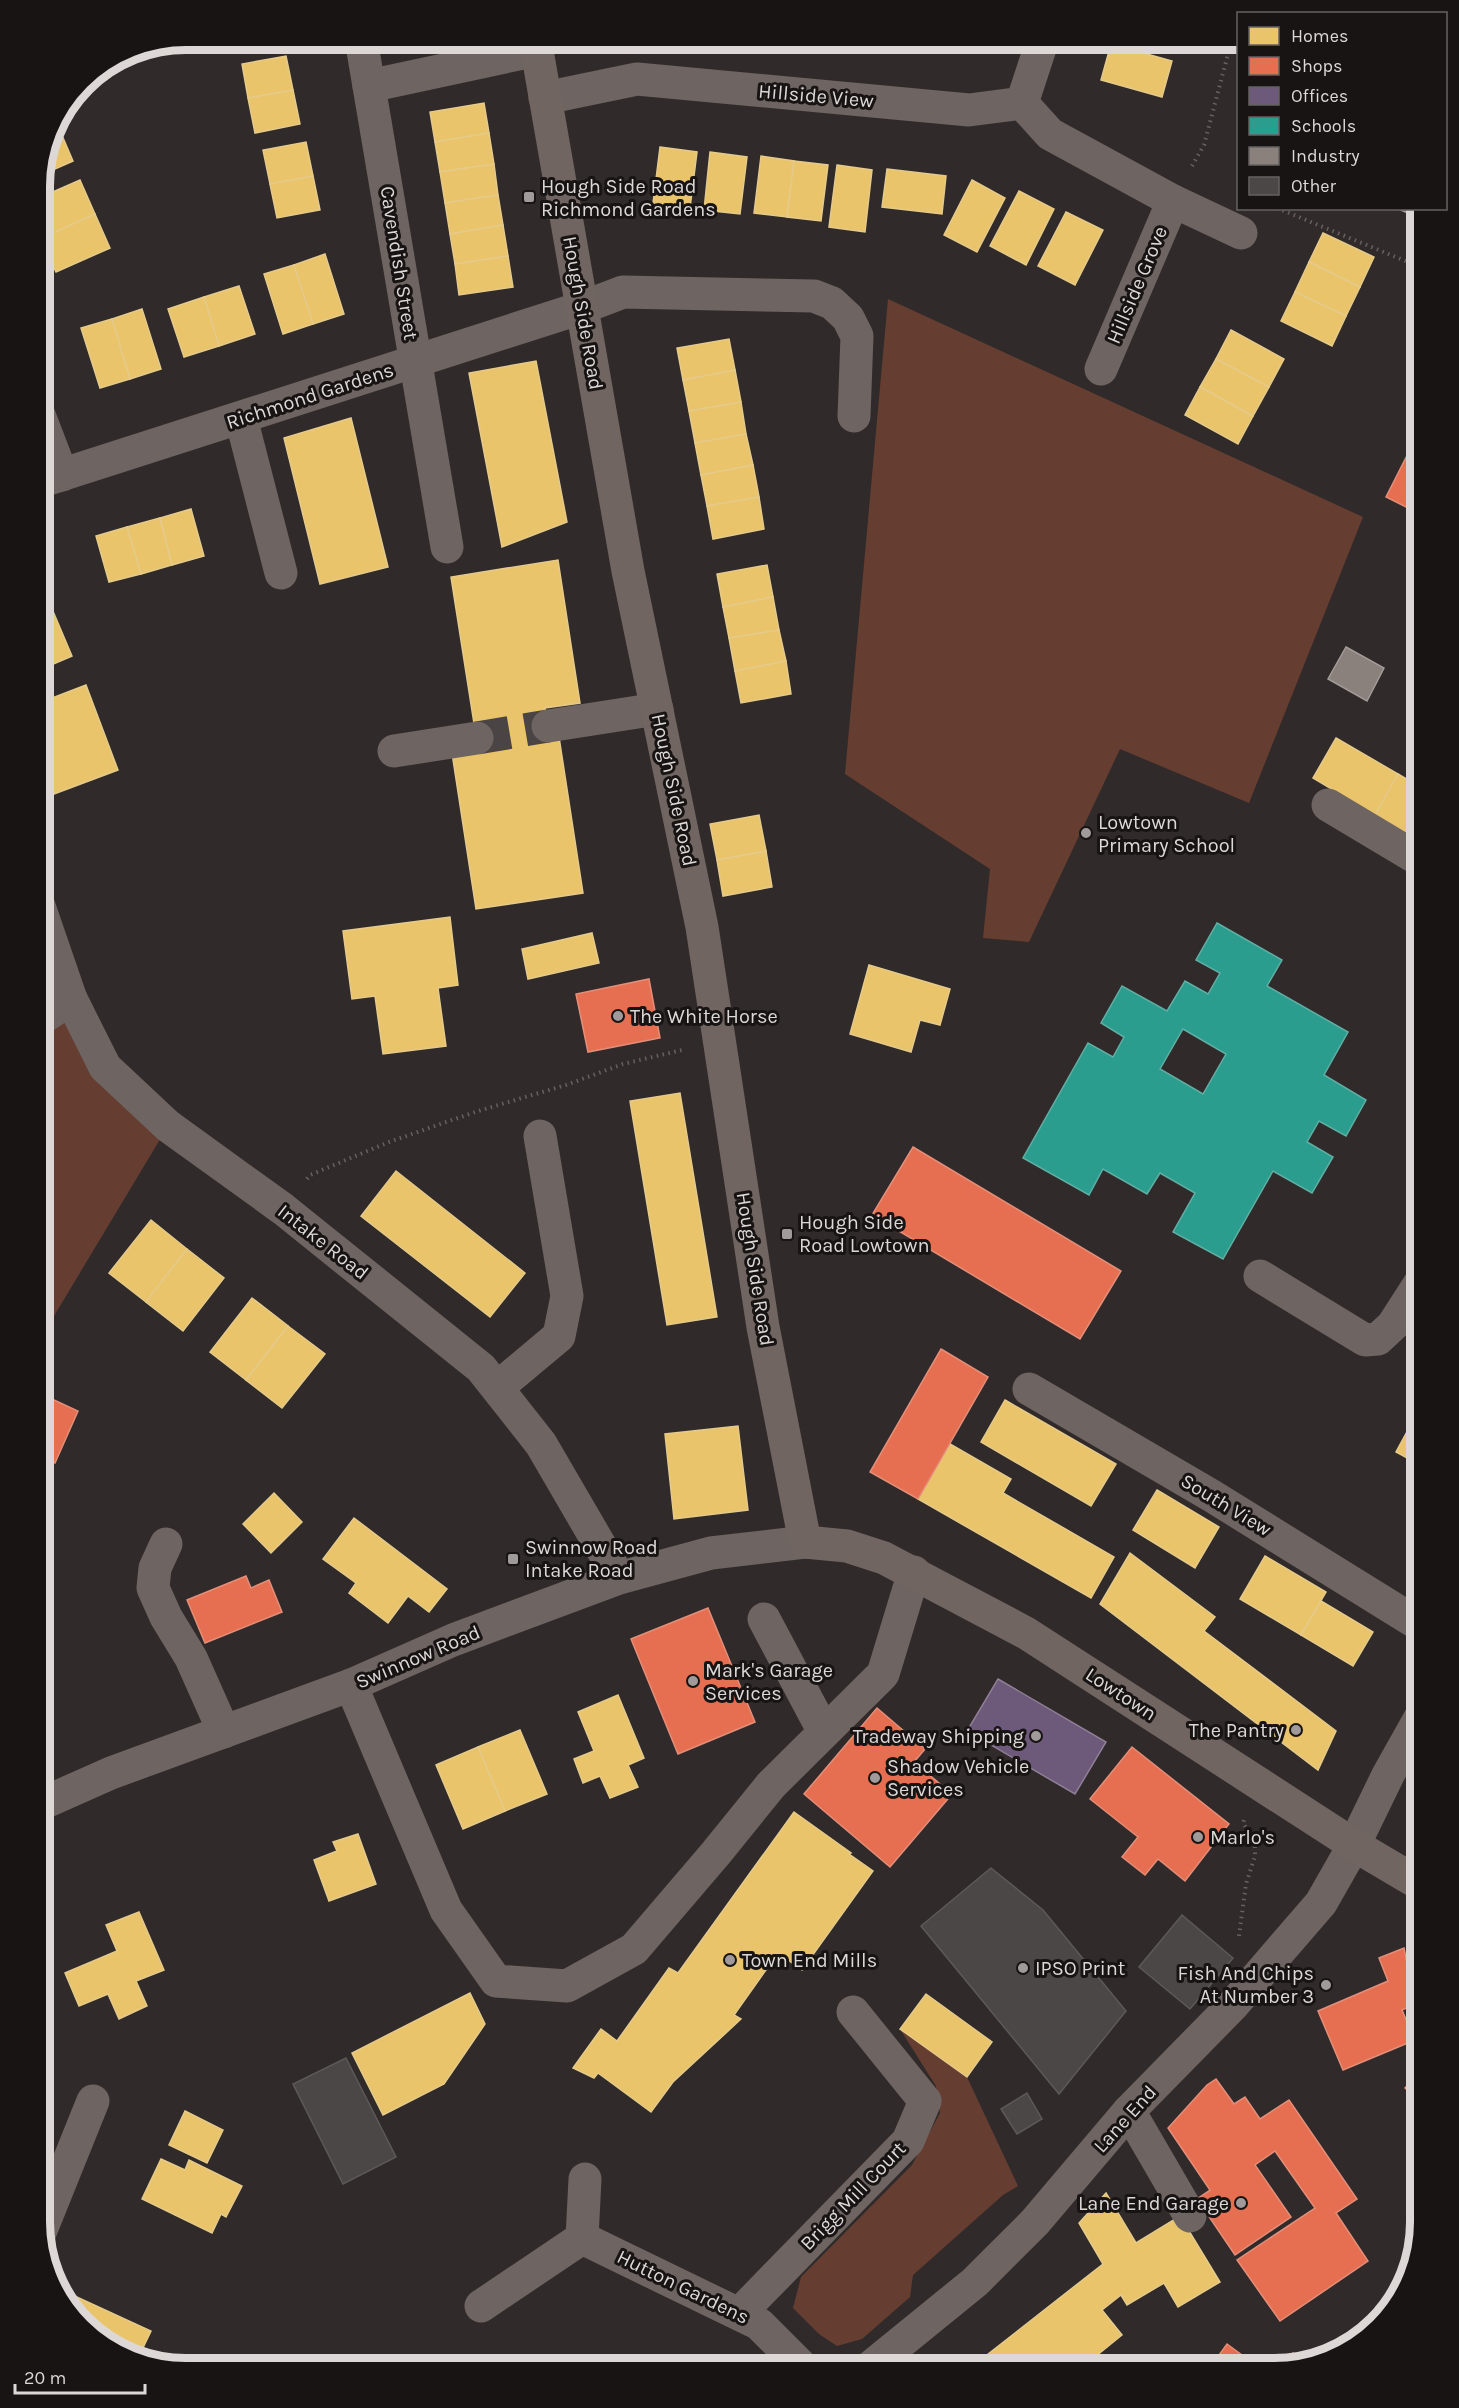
<svg xmlns="http://www.w3.org/2000/svg" width="1459" height="2408" font-family="Karla,sans-serif">
<style>
.green{fill:#663e31}
.homes{fill:#e9c46a;stroke:#e5ca8a;stroke-width:1.5}
.shops{fill:#e76f51;stroke:#e48e79;stroke-width:1.5}
.offices{fill:#6d597a;stroke:#8f7f96;stroke-width:1.5}
.schools{fill:#2a9d8f;stroke:#60afa4;stroke-width:1.5;fill-rule:evenodd}
.industry{fill:#8a817c;stroke:#a39b97;stroke-width:1.5}
.building{fill:#4b4746;stroke:#5d5958;stroke-width:1.5}
.lines{fill:none;stroke-linecap:round;stroke-linejoin:round}
.minor-tunnel{stroke:#4a4544;stroke-width:33;stroke-dasharray:33 16;stroke-linecap:butt}
.path{stroke:#67615f;stroke-width:4;stroke-dasharray:1.5 4.5;stroke-linecap:butt}
.minor{stroke:#6e6461;stroke-width:33}
.major{stroke:#716561;stroke-width:33}
.poi-dot{fill:#a09b9a;stroke:#171413;stroke-width:2}
.labels{text-anchor:middle;dominant-baseline:central;stroke-width:6;stroke-linejoin:round;paint-order:stroke}
.street-label{font-size:20px;fill:#ddd8d6;stroke:#171413}
.poi-label{font-size:20px;fill:#ddd8d6;stroke:#171413;text-anchor:start}
.rim{fill:none;stroke:#ddd8d6;stroke-width:8}
</style>
<rect width="100%" height="100%" fill="#302b2a"/>
<g class="green">
<path d="M888 299 1363 517 1249 803 1120 749 1029 942 983 938 990 869 845 774Z"/>
<path d="M39 906 71 999 168 1126 39 1341Z"/>
<path d="M900 2029 967 2077 1018 2186 1003 2195 913 2275 910 2297 862 2339 837 2346 819 2334 793 2308 801 2277 912 2165 940 2113 936 2086Z"/>
</g>
<g class="homes">
<path d="M244 39H286L246 46Z"/>
<path d="M1111 44 1172 61 1162 97 1101 80Z"/>
<path d="M286 56 293 90 248 98 242 64Z"/>
<path d="M293 90 300 124 255 133 248 98Z"/>
<path d="M484 103 489 133 435 142 430 112Z"/>
<path d="M58 126 73 161 39 176 50 129Z"/>
<path d="M489 133 494 164 440 172 435 142Z"/>
<path d="M306 142 313 176 270 184 263 150Z"/>
<path d="M660 147 697 152 690 208 653 203Z"/>
<path d="M710 152 747 157 740 214 704 210Z"/>
<path d="M761 156 794 161 787 217 754 213Z"/>
<path d="M794 161 828 165 821 221 787 217Z"/>
<path d="M494 164 498 195 445 203 440 172Z"/>
<path d="M837 165 872 170 865 232 829 227Z"/>
<path d="M887 169 946 176 942 214 882 207Z"/>
<path d="M313 176 320 210 277 218 270 184Z"/>
<path d="M80 180 95 214 40 239 39 198Z"/>
<path d="M972 180 1005 198 977 252 944 235Z"/>
<path d="M1019 191 1054 209 1026 265 990 246Z"/>
<path d="M498 195 503 225 450 234 445 203Z"/>
<path d="M1066 212 1103 230 1075 285 1038 266Z"/>
<path d="M95 214 110 248 56 272 40 239Z"/>
<path d="M503 225 508 256 455 264 450 234Z"/>
<path d="M1323 233 1374 257 1360 287 1309 262Z"/>
<path d="M325 254 344 314 313 324 294 265Z"/>
<path d="M508 256 513 287 459 295 455 264Z"/>
<path d="M1309 262 1360 287 1346 316 1295 292Z"/>
<path d="M294 265 313 324 283 334 264 274Z"/>
<path d="M239 286 255 334 219 346 204 297Z"/>
<path d="M1295 292 1346 316 1332 346 1281 321Z"/>
<path d="M204 297 219 346 184 357 168 309Z"/>
<path d="M142 309 161 369 130 379 112 319Z"/>
<path d="M112 319 130 379 100 388 81 328Z"/>
<path d="M1231 330 1284 359 1269 387 1216 359Z"/>
<path d="M729 339 735 370 683 380 677 348Z"/>
<path d="M1216 359 1269 387 1253 416 1200 387Z"/>
<path d="M536 361 567 522 502 547 469 373Z"/>
<path d="M735 370 741 402 689 411 683 380Z"/>
<path d="M1200 387 1253 416 1238 444 1185 415Z"/>
<path d="M741 402 746 434 695 443 689 411Z"/>
<path d="M351 418 388 567 320 584 284 438Z"/>
<path d="M746 434 753 465 701 475 695 443Z"/>
<path d="M753 465 759 497 707 506 701 475Z"/>
<path d="M759 497 764 529 713 539 707 506Z"/>
<path d="M191 509 204 556 172 565 160 518Z"/>
<path d="M160 518 172 565 141 574 127 527Z"/>
<path d="M127 527 141 574 109 582 96 536Z"/>
<path d="M558 560 580 703 545 708 550 738 559 737 583 893 476 909 452 753 478 749 451 577Z"/>
<path d="M767 565 773 597 723 607 717 574Z"/>
<path d="M47 597 72 656 39 670V600Z"/>
<path d="M773 597 779 630 729 638 723 607Z"/>
<path d="M779 630 786 661 735 671 729 638Z"/>
<path d="M786 661 791 694 741 703 735 671Z"/>
<path d="M86 685 118 770 54 794 39 753V703Z"/>
<path d="M1336 738 1398 774 1375 815 1313 778Z"/>
<path d="M1398 774 1420 787V841L1375 815Z"/>
<path d="M759 815 766 851 717 860 710 824Z"/>
<path d="M766 851 772 887 723 896 717 860Z"/>
<path d="M450 917 458 985 438 988 446 1046 383 1054 375 996 352 999 343 931Z"/>
<path d="M592 933 599 963 528 979 522 949Z"/>
<path d="M869 965 950 989 940 1025 920 1020 911 1052 850 1034Z"/>
<path d="M680 1093 717 1317 667 1325 630 1101Z"/>
<path d="M396 1171 525 1273 490 1317 361 1216Z"/>
<path d="M151 1220 187 1249 146 1302 109 1273Z"/>
<path d="M187 1249 224 1278 183 1331 146 1302Z"/>
<path d="M252 1298 288 1326 246 1380 210 1352Z"/>
<path d="M288 1326 325 1354 282 1408 246 1380Z"/>
<path d="M1005 1400 1116 1464 1091 1506 981 1442Z"/>
<path d="M1415 1417 1420 1420V1465L1396 1452Z"/>
<path d="M738 1426 748 1510 674 1519 665 1434Z"/>
<path d="M950 1444 1011 1479 1003 1493 1114 1557 1091 1598 918 1499Z"/>
<path d="M1157 1490 1219 1527 1195 1568 1133 1530Z"/>
<path d="M274 1493 302 1522 271 1553 243 1524Z"/>
<path d="M354 1518 447 1589 429 1612 408 1596 388 1623 349 1593 356 1583 323 1559Z"/>
<path d="M1130 1553 1215 1617 1204 1631 1336 1731 1318 1770 1100 1604Z"/>
<path d="M1265 1556 1326 1592 1301 1635 1240 1599Z"/>
<path d="M1321 1601 1373 1632 1353 1666 1301 1635Z"/>
<path d="M618 1695 644 1758 628 1765 638 1787 610 1798 600 1776 583 1783 574 1759 594 1751 578 1712Z"/>
<path d="M520 1730 547 1794 505 1811 478 1747Z"/>
<path d="M478 1747 505 1811 463 1829 436 1765Z"/>
<path d="M794 1812 851 1853 849 1854 873 1871 802 1970 778 1953 734 2015 741 2019 673 2082 651 2112 598 2073 594 2078 573 2068 601 2029 617 2041 669 1968 678 1973Z"/>
<path d="M358 1834 376 1884 329 1901 314 1860 337 1851 333 1842Z"/>
<path d="M139 1912 164 1970 136 1981 147 2006 119 2019 108 1994 79 2006 65 1973 117 1951 106 1925Z"/>
<path d="M470 1993 485 2024 444 2084 383 2115 352 2053Z"/>
<path d="M926 1994 992 2042 967 2077 900 2029Z"/>
<path d="M39 2048 50 2057 39 2071Z"/>
<path d="M185 2111 223 2130 207 2163 169 2145Z"/>
<path d="M161 2159 185 2170 189 2160 242 2186 226 2217 221 2214 212 2233 142 2199Z"/>
<path d="M1106 2193 1136 2243 1180 2216 1220 2282 1178 2307 1164 2283 1127 2305 1121 2295 1102 2310 1122 2335 1080 2369H969L1103 2264 1079 2223Z"/>
<path d="M55 2287 151 2331 139 2356 104 2344Z"/>
<path d="M174 2358 195 2369 170 2366Z"/>
</g>
<g class="shops">
<path d="M1420 430V514L1386 497Z"/>
<path d="M649 979 660 1038 588 1052 576 994Z"/>
<path d="M913 1147 1121 1271 1080 1339 872 1215Z"/>
<path d="M941 1349 988 1377 918 1499 870 1472Z"/>
<path d="M39 1393 78 1411 55 1463 39 1456Z"/>
<path d="M246 1576 251 1588 269 1580 282 1612 205 1643 187 1600Z"/>
<path d="M708 1608 755 1722 678 1754 631 1639Z"/>
<path d="M877 1708 925 1749 914 1762 952 1794 890 1867 804 1794Z"/>
<path d="M1132 1747 1229 1824 1185 1881 1158 1859 1145 1875 1122 1857 1138 1837 1090 1799Z"/>
<path d="M1404 1948 1415 2004 1402 2010 1415 2040 1343 2070 1318 2011 1388 1981 1379 1958Z"/>
<path d="M1420 2049V2064L1413 2058Z"/>
<path d="M1420 2072V2102L1405 2088Z"/>
<path d="M1216 2079 1234 2104 1245 2097 1260 2119 1289 2100 1357 2199 1336 2213 1368 2261 1280 2321 1237 2260 1315 2208 1275 2151 1255 2165 1291 2217 1235 2255 1197 2199 1210 2190 1168 2128 1207 2085Z"/>
<path d="M1227 2344 1261 2369H1209Z"/>
<path d="M1293 2353 1305 2361 1283 2367Z"/>
</g>
<path class="offices" d="M998 1679 1106 1742 1075 1794 967 1731Z"/>
<path class="schools" d="M1217 923 1282 960 1267 986 1348 1032 1324 1075 1366 1100 1346 1136 1319 1121 1307 1142 1333 1157 1312 1193 1273 1171 1223 1259 1173 1232 1195 1193 1160 1173 1147 1194 1103 1169 1089 1195 1023 1158 1088 1043 1113 1057 1124 1037 1101 1023 1122 986 1167 1011 1185 981 1208 994 1220 973 1196 960ZM1183 1029 1226 1054 1203 1094 1160 1069Z"/>
<g class="industry">
<path d="M1396 208H1420V218Z"/>
<path d="M1346 647 1384 668 1367 701 1328 679Z"/>
</g>
<g class="building">
<path d="M991 1868 1043 1910 1126 2011 1059 2094 921 1926Z"/>
<path d="M1182 1915 1233 1958 1190 2009 1139 1967Z"/>
<path d="M346 2058 396 2157 343 2184 293 2084Z"/>
<path d="M1027 2093 1042 2119 1017 2134 1001 2109Z"/>
</g>
<g class="lines">
<path class="minor-tunnel" d="M477 738 548 726"/>
<g class="path">
<path d="M1192 166 1204 145 1232 39"/>
<path d="M1277 208 1420 267"/>
<path d="M307 1179 310 1175 389 1142 475 1112 566 1085 623 1064 682 1050"/>
<path d="M1239 1936 1246 1884 1255 1856V1841L1243 1823 1244 1820"/>
</g>
<g class="minor">
<path d="M361 39 447 547"/>
<path d="M369 86 537 50"/>
<path d="M545 98 637 79 969 110 1022 103 1043 39"/>
<path d="M1022 103 1050 134 1173 201 1241 233"/>
<path d="M1101 369 1173 201"/>
<path d="M39 415 62 475"/>
<path d="M241 418 281 573"/>
<path d="M39 482 581 308 623 292 814 296 832 303 848 318 857 336 854 416"/>
<path d="M548 726 657 709"/>
<path d="M394 751 477 738"/>
<path d="M1328 805 1420 860"/>
<path d="M39 906 71 999 105 1067 168 1126 283 1209 481 1368 541 1444 619 1578"/>
<path d="M39 1020 71 999"/>
<path d="M1260 1276 1365 1340 1378 1339 1393 1325 1420 1283"/>
<path d="M497 1388 559 1336 567 1296 540 1136"/>
<path d="M1029 1389 1212 1496 1420 1625"/>
<path d="M166 1544 155 1568 153 1588 166 1617 191 1658 224 1732"/>
<path d="M764 1619 824 1732"/>
<path d="M351 1685 446 1910 496 1981 567 1986 634 1949 716 1853 771 1785 883 1674 914 1572"/>
<path d="M39 1805 111 1773 351 1685 453 1640 619 1578 711 1553 805 1542"/>
<path d="M1129 2111 1190 2216"/>
<path d="M41 2230 93 2101"/>
<path d="M582 2238 585 2179"/>
<path d="M481 2306 582 2238 759 2324 804 2369"/>
<path d="M740 2313 908 2141 925 2101 853 2012"/>
<path d="M868 2369 975 2282 1035 2222 1129 2111 1233 2005 1321 1903 1354 1845 1388 1775 1420 1718"/>
</g>
<path class="major" d="M535 39 628 571 702 927 763 1327 805 1542 847 1546 884 1558 1026 1633 1354 1845 1420 1884"/>
</g>
<g class="poi-dot">
<rect x="523" y="191" width="12" height="12" rx="3"/>
<circle cx="1086" cy="833" r="6"/>
<circle cx="618" cy="1016" r="6"/>
<rect x="781" y="1228" width="12" height="12" rx="3"/>
<rect x="507" y="1553" width="12" height="12" rx="3"/>
<circle cx="693" cy="1681" r="6"/>
<circle cx="1296" cy="1730" r="6"/>
<circle cx="1036" cy="1736" r="6"/>
<circle cx="875" cy="1778" r="6"/>
<circle cx="1198" cy="1837" r="6"/>
<circle cx="730" cy="1960" r="6"/>
<circle cx="1023" cy="1968" r="6"/>
<circle cx="1326" cy="1985" r="6"/>
<circle cx="1241" cy="2203" r="6"/>
</g>
<g class="labels">
<g class="street-label">
<text transform="translate(816 96) rotate(5)">Hillside View</text>
<text transform="translate(399 263) rotate(81)">Cavendish Street</text>
<text transform="translate(1137 285) rotate(-67)">Hillside Grove</text>
<text transform="translate(583 313) rotate(80)">Hough Side Road</text>
<text transform="translate(310 396) rotate(-18)">Richmond Gardens</text>
<text transform="translate(674 790) rotate(78)">Hough Side Road</text>
<text transform="translate(323 1242) rotate(38)">Intake Road</text>
<text transform="translate(755 1269) rotate(81)">Hough Side Road</text>
<text transform="translate(1226 1505) rotate(31)">South View</text>
<text transform="translate(418 1657) rotate(-23)">Swinnow Road</text>
<text transform="translate(1121 1694) rotate(33)">Lowtown</text>
<text transform="translate(1125 2119) rotate(-48)">Lane End</text>
<text transform="translate(853 2196) rotate(-46)">Brigg Mill Court</text>
<text transform="translate(683 2287) rotate(26)">Hutton Gardens</text>
</g>
<g class="poi-label">
<text x="541" y="186">Hough Side Road<tspan x="541" dy="23">Richmond Gardens</tspan></text>
<text x="1098" y="822">Lowtown<tspan x="1098" dy="23">Primary School</tspan></text>
<text x="630" y="1016">The White Horse</text>
<text x="799" y="1222">Hough Side<tspan x="799" dy="23">Road Lowtown</tspan></text>
<text x="525" y="1547">Swinnow Road<tspan x="525" dy="23">Intake Road</tspan></text>
<text x="705" y="1670">Mark's Garage<tspan x="705" dy="23">Services</tspan></text>
<text x="1284" y="1730" text-anchor="end">The Pantry</text>
<text x="1024" y="1736" text-anchor="end">Tradeway Shipping</text>
<text x="887" y="1766">Shadow Vehicle<tspan x="887" dy="23">Services</tspan></text>
<text x="1210" y="1837">Marlo's</text>
<text x="742" y="1960">Town End Mills</text>
<text x="1035" y="1968">IPSO Print</text>
<text x="1314" y="1973" text-anchor="end">Fish And Chips<tspan x="1314" dy="23">At Number 3</tspan></text>
<text x="1229" y="2203" text-anchor="end">Lane End Garage</text>
</g>
</g>
<path d="M0 0H1459V2408H0ZM186 50H1274A136 136 0 0 1 1410 186V2222A136 136 0 0 1 1274 2358H186A136 136 0 0 1 50 2222V186A136 136 0 0 1 186 50Z" fill="#171413" fill-rule="evenodd"/>
<path class="rim" d="M186 50H1274A136 136 0 0 1 1410 186V2222A136 136 0 0 1 1274 2358H186A136 136 0 0 1 50 2222V186A136 136 0 0 1 186 50Z"/>
<rect x="1237" y="12" width="210" height="198" fill="#171413" stroke="#666261" stroke-width="1.5"/>
<rect x="1249" y="27" width="30" height="18" fill="#e9c46a" stroke="#666261" stroke-width="1.5"/>
<text x="1291" y="42" font-size="18" fill="#ddd8d6">Homes</text>
<rect x="1249" y="57" width="30" height="18" fill="#e76f51" stroke="#666261" stroke-width="1.5"/>
<text x="1291" y="72" font-size="18" fill="#ddd8d6">Shops</text>
<rect x="1249" y="87" width="30" height="18" fill="#6d597a" stroke="#666261" stroke-width="1.5"/>
<text x="1291" y="102" font-size="18" fill="#ddd8d6">Offices</text>
<rect x="1249" y="117" width="30" height="18" fill="#2a9d8f" stroke="#666261" stroke-width="1.5"/>
<text x="1291" y="132" font-size="18" fill="#ddd8d6">Schools</text>
<rect x="1249" y="147" width="30" height="18" fill="#8a817c" stroke="#666261" stroke-width="1.5"/>
<text x="1291" y="162" font-size="18" fill="#ddd8d6">Industry</text>
<rect x="1249" y="177" width="30" height="18" fill="#4b4746" stroke="#666261" stroke-width="1.5"/>
<text x="1291" y="192" font-size="18" fill="#ddd8d6">Other</text>
<path d="M15 2384v9h130v-9" fill="none" stroke="#ddd8d6" stroke-width="3"/>
<text x="24" y="2384" font-size="18" fill="#ddd8d6" stroke="#171413" stroke-width="4.5" paint-order="stroke">20 m</text>
</svg>
